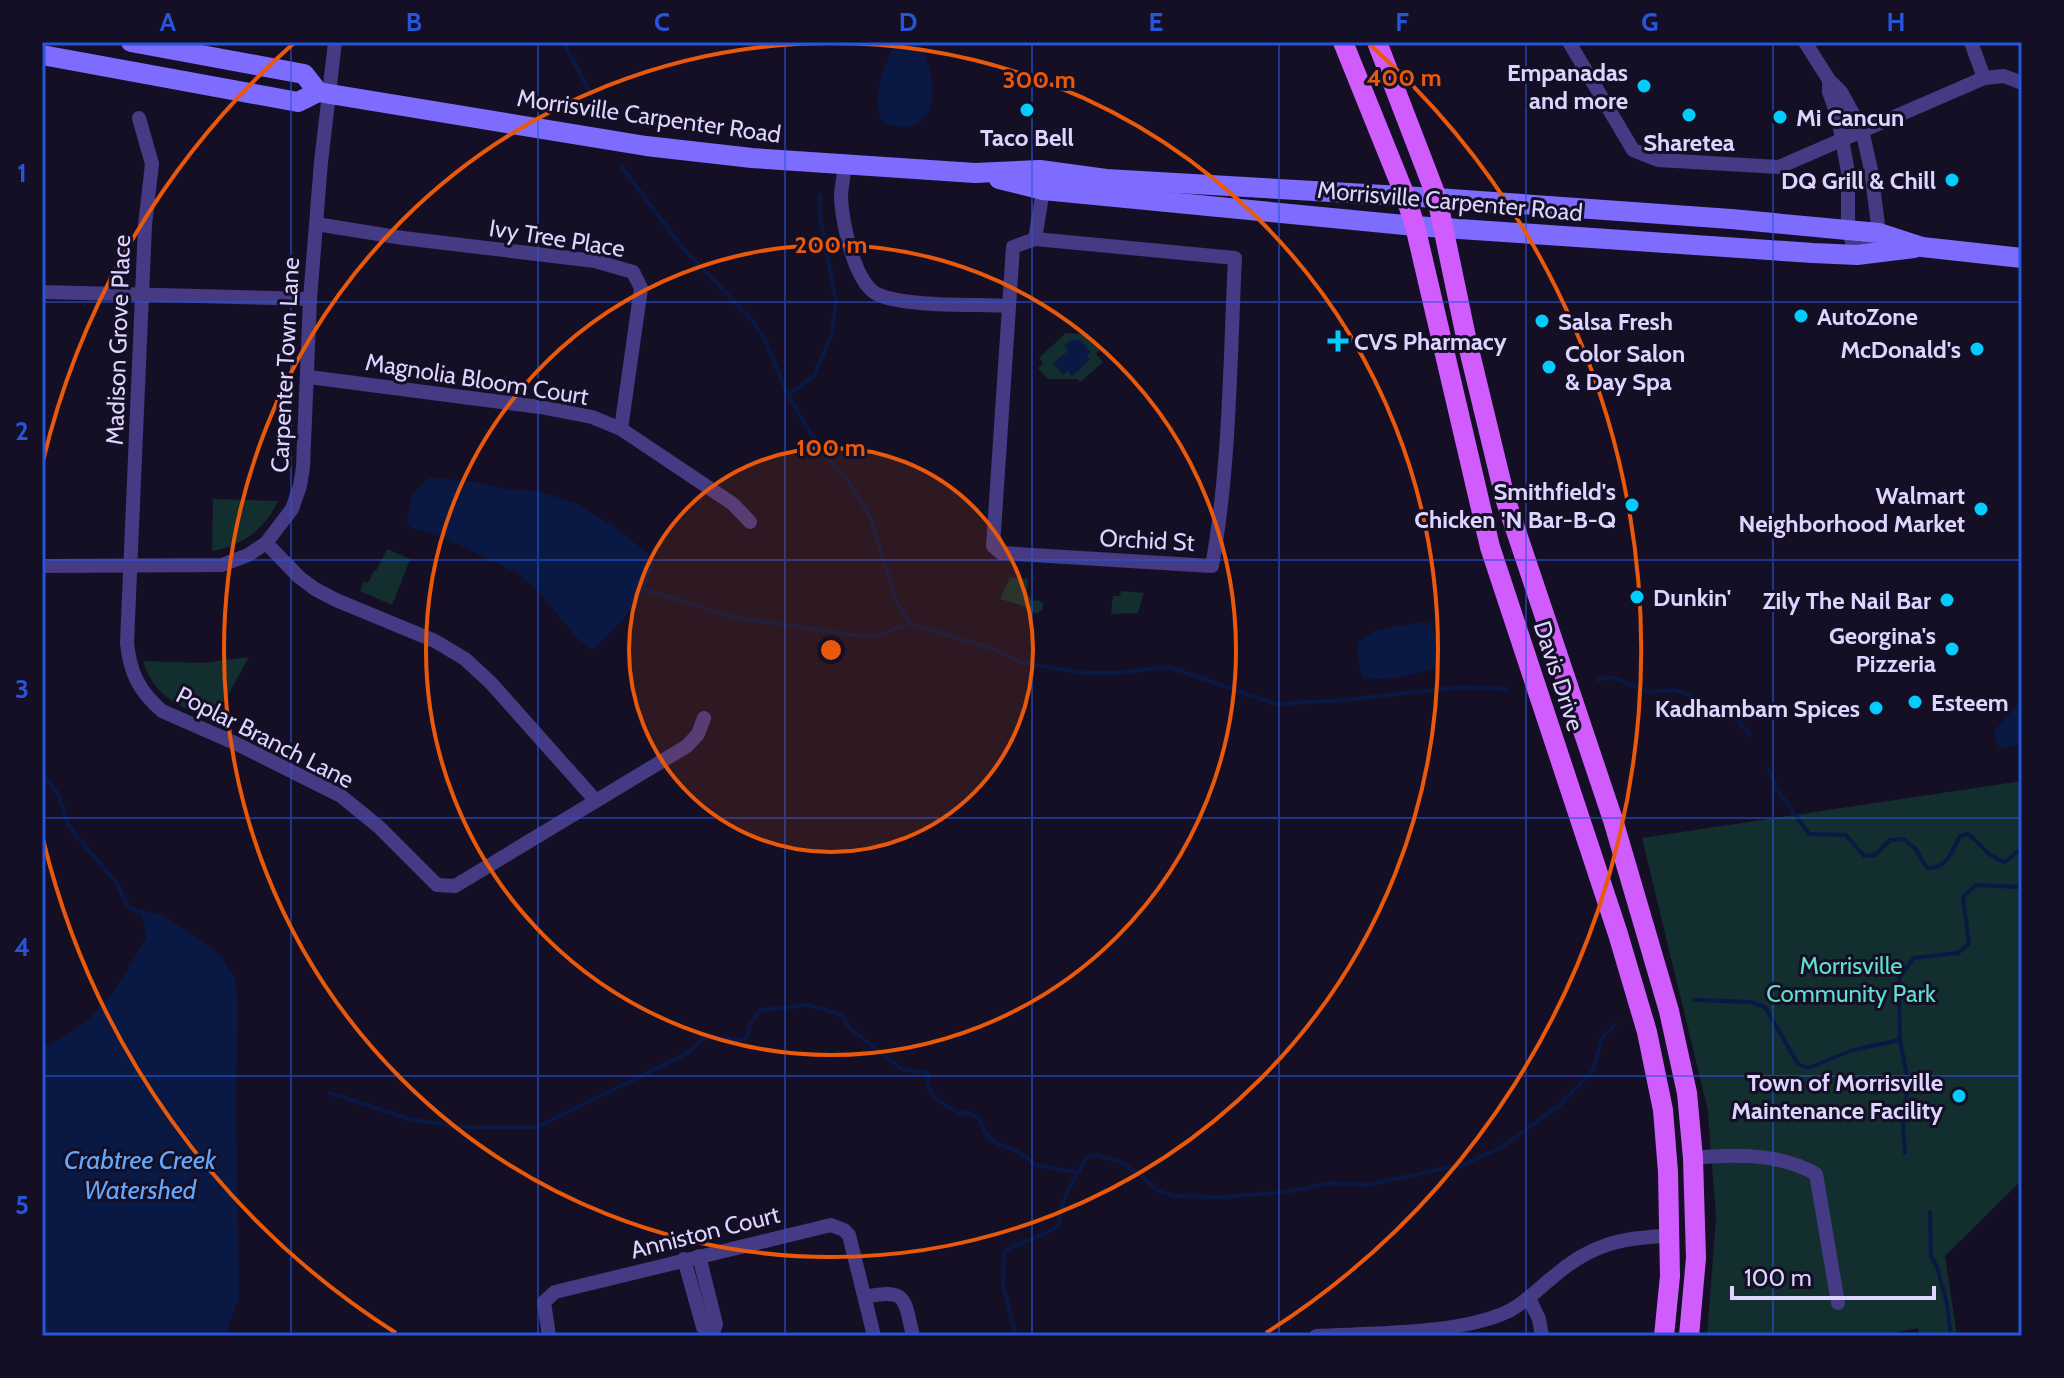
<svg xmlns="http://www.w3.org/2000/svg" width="2064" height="1378" font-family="Cabin,sans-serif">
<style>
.green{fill:#122e2f}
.water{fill:#0a1943}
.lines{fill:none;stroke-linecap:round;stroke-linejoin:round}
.stream{stroke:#0a1943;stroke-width:4}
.street{stroke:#453a84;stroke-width:14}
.secondary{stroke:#7e6cfe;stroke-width:20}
.primary{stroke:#d15cfe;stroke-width:20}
.grid{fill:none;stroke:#2755da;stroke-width:2;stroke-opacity:0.55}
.ring{fill:none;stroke:#e8590c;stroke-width:4}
.poi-dot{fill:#02cbfd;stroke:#150f26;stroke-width:3}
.labels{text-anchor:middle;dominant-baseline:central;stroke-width:6;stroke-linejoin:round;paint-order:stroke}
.poi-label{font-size:24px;font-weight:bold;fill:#ddd4ff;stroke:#150f26;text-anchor:end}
.street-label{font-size:24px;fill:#ddd4ff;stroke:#150f26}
.park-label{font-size:24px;fill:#60dfcc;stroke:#150f26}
.water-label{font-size:26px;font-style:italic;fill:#63a7fe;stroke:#150f26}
.centre{fill:#e8590c;stroke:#150f26;stroke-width:4}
.ring-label{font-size:24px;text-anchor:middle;font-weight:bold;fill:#e8590c;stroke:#150f26;stroke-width:6;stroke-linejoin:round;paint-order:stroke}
.neatline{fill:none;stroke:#2755da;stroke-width:3}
.grid-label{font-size:26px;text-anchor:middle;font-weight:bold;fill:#2755da}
</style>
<rect width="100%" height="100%" fill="#150f26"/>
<g class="green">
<path d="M1066 333 1088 334 1101 348 1096 354 1103 362 1080 382 1077 379H1048L1038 368 1043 363 1039 358Z"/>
<path d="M213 499 278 501C266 529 241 546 212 551Z"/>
<path d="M387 549 410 559 392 605 360 591 364 581 368 583 374 571H376Z"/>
<path d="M1010 577 1028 579 1027 592 1032 601 1039 600 1043 604 1042 610 1037 614 1021 605 1000 599Z"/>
<path d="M1121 591 1144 593 1138 613 1111 614 1113 596H1120Z"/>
<path d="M249 657 213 721C179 705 155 699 143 661L203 663Z"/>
<path d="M2022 781V1180L1945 1256 1957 1336H1920L1918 1328 1878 1336H1707L1716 1218 1708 1111 1642 838Z"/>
</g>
<g class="water">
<path d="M894 42H918C933 66 947 122 904 127 898 128 890 124 884 124 868 96 885 70 894 42Z"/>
<path d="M1072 340H1080L1091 352 1087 356 1090 360 1072 376 1068 371 1063 375 1053 363 1068 351 1064 346Z"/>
<path d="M429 478 464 480 512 490 540 491 577 504 615 527 651 556 654 567C640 602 621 624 593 650L577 638 535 587 515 572 442 537 411 528 407 523 412 495Z"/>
<path d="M1419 622 1430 623C1439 638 1441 651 1434 667 1420 675 1378 683 1362 677 1360 669 1356 653 1358 644 1361 631 1406 625 1419 622Z"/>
<path d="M2022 700V745L1999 748 1994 731Z"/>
<path d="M141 909 162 916 187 930 221 956 235 978 238 1004 236 1098 239 1297 225 1336H42V1047C99 1025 116 988 146 938Z"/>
</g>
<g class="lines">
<g class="stream">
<path d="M563 42 604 118"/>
<path d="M621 166 682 247 752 320 764 338 788 395 821 451 851 485 870 517 897 603 910 623 992 649 1024 663 1084 673H1116L1169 667 1276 704 1344 700 1462 687 1507 689"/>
<path d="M788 395 814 376 832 334 836 301 820 217V195"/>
<path d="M645 590 734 617 851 635 877 636 910 623"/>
<path d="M1598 680 1612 677 1649 692 1674 690 1688 694 1707 707 1736 718 1750 735"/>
<path d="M1769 769 1776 788 1809 834 1846 835 1864 856 1875 855 1890 840 1903 839 1915 848 1927 868C1947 869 1952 851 1960 836L1968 834C1981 844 1989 858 2005 862L2022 848"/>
<path d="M42 772 58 794 67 822 77 837 116 882 126 903 131 909 141 912"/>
<path d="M1695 1000 1751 1002 1765 1007 1798 1064 1808 1068 1853 1050 1900 1040 1899 978 1914 958 1958 953 1969 944 1963 897 1976 885 2019 887 2022 885"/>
<path d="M1900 1040 1908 1081 1903 1129 1905 1153"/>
<path d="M330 1093 409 1119 460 1127H537L680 1057 692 1050 701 1039 715 1037 739 1040 747 1038 750 1023 761 1010 808 1005 843 1015 847 1026 903 1070 924 1072 928 1076C925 1097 945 1104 960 1114L967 1112 980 1119C990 1156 1013 1139 1033 1164L1078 1173 1087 1157 1096 1155 1118 1161 1139 1174 1157 1190 1173 1196 1222 1197 1287 1192 1329 1183 1367 1185 1465 1164 1500 1148 1560 1105 1593 1070 1602 1038 1615 1024"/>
<path d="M1930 1212 1931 1256 1937 1267 1947 1304 1951 1336"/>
<path d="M1016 1336 1003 1285 1004 1252C1022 1239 1043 1238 1059 1225 1060 1204 1067 1191 1078 1173"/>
</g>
<g class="street">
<path d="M1569 42 1633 150 1658 160 1779 167 1984 78 1971 42"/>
<path d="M1805 42 1829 80 1841 92 1862 130 1871 170 1879 233 1857 255 1848 231V172L1838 117 1829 92V80"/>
<path d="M1984 78 2004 76 2022 83"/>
<path d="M139 118 152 164 145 225 127 643C130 673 139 691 162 711L235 743 341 796 379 827 437 885 455 886 687 746 698 734 704 718"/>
<path d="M845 163C844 174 842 184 841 194 841 219 854 285 879 295 907 307 976 304 1009 306"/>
<path d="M316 224 403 238 595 261 633 272 641 288 621 429"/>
<path d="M1035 239 1013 247 993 546 1001 553 1212 566C1230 468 1230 358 1235 258L1035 239 1043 190"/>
<path d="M42 292 310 299"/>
<path d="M309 377 540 407 592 417 621 429 733 504 750 522"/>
<path d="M266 543 299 577 315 589 336 600 435 641 465 659 491 683 596 801"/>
<path d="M42 566 222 565 248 555 266 543 292 509 300 486 303 467 310 299 321 162 335 42"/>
<path d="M1693 1158C1733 1154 1780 1153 1816 1174L1838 1303"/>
<path d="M699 1256 716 1324 712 1336"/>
<path d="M684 1259 703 1327 712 1336"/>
<path d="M865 1297C908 1288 904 1299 913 1336"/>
<path d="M1529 1298 1539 1319 1542 1336"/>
<path d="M549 1336 544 1302 555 1292 831 1225 844 1230 849 1235 874 1336"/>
<path d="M1316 1336C1373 1333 1458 1335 1509 1311 1526 1302 1538 1289 1553 1277 1591 1244 1622 1237 1671 1236"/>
</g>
<g class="secondary">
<path d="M131 42 304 74 318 92 330 94 646 146 752 158 975 173 1040 170 1106 179 1437 198 1731 219 1879 233 1922 247 2022 258"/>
<path d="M42 55 298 102 318 92"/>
<path d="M999 179 1043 190 1415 226 1813 253 1857 255 1914 248"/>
</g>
<g class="primary">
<path d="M1343 42 1406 198 1415 226 1490 547 1618 934 1647 1032 1663 1110 1668 1172 1670 1276 1664 1336"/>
<path d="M1377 42 1437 198 1466 337 1505 498 1613 820 1669 1011 1687 1093 1693 1158 1696 1258 1689 1336"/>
</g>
</g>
<path class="grid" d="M291 42V1336M538 42V1336M785 42V1336M1032 42V1336M1279 42V1336M1526 42V1336M1773 42V1336M42 302H2022M42 560H2022M42 818H2022M42 1076H2022"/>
<circle cx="831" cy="650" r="202" fill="#e8590c" fill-opacity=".12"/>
<g class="ring">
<circle cx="831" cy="650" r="202"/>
<circle cx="831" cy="650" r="405"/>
<circle cx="831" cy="650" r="607"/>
<path d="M396 1333A810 810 0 0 1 43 839M43 461A810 810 0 0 1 294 43M1368 43A810 810 0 0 1 1266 1333"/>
</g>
<g class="poi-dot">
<circle cx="1644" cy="86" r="8"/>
<circle cx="1027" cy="110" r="8"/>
<circle cx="1689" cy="115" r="8"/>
<circle cx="1780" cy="117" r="8"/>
<circle cx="1952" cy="180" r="8"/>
<circle cx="1801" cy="316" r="8"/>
<circle cx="1542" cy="321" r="8"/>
<path d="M1334 329h8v8h8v8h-8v8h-8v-8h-8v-8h8z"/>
<circle cx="1977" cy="349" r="8"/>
<circle cx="1549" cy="367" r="8"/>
<circle cx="1632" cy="505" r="8"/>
<circle cx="1981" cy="509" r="8"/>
<circle cx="1637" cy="597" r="8"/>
<circle cx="1947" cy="600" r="8"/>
<circle cx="1952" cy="649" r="8"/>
<circle cx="1915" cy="702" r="8"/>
<circle cx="1876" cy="708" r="8"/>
<circle cx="1959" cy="1096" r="8"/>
</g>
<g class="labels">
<g class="poi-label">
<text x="1628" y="72">Empanadas<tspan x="1628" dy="28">and more</tspan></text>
<text x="1796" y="117" text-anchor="start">Mi Cancun</text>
<text x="1027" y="137" text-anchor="middle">Taco Bell</text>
<text x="1689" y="142" text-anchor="middle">Sharetea</text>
<text x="1936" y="180">DQ Grill &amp; Chill</text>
<text x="1817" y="316" text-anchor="start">AutoZone</text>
<text x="1558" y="321" text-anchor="start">Salsa Fresh</text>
<text x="1354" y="341" text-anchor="start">CVS Pharmacy</text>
<text x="1961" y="349">McDonald's</text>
<text x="1565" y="353" text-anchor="start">Color Salon<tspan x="1565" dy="28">&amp; Day Spa</tspan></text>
<text x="1616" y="491">Smithfield's<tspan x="1616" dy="28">Chicken 'N Bar-B-Q</tspan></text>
<text x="1965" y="495">Walmart<tspan x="1965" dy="28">Neighborhood Market</tspan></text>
<text x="1653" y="597" text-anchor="start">Dunkin'</text>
<text x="1931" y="600">Zily The Nail Bar</text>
<text x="1936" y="635">Georgina's<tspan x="1936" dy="28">Pizzeria</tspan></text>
<text x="1931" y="702" text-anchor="start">Esteem</text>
<text x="1860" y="708">Kadhambam Spices</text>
<text x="1943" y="1082">Town of Morrisville<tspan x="1943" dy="28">Maintenance Facility</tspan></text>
</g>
<g class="street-label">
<text transform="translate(649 116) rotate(8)">Morrisville Carpenter Road</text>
<text transform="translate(1450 201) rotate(5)">Morrisville Carpenter Road</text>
<text transform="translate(557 238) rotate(9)">Ivy Tree Place</text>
<text transform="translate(118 340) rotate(-88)">Madison Grove Place</text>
<text transform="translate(285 365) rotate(-87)">Carpenter Town Lane</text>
<text transform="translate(477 379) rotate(9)">Magnolia Bloom Court</text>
<text transform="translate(1147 540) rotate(3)">Orchid St</text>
<text transform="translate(1559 676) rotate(72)">Davis Drive</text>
<text transform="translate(265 737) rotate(27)">Poplar Branch Lane</text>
<text transform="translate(705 1232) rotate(-14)">Anniston Court</text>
</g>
<g class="park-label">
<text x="1851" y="965">Morrisville<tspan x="1851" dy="28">Community Park</tspan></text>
</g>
<g class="water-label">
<text x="140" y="1160">Crabtree Creek<tspan x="140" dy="30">Watershed</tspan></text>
</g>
</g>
<circle cx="831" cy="650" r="12" class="centre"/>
<g class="ring-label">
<text x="1404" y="86">400 m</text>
<text x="1039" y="88">300 m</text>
<text x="831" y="253">200 m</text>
<text x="831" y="456">100 m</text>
</g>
<rect width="2064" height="1378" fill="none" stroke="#150f26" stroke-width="88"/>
<path d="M1732 1286v12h202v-12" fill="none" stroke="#ddd4ff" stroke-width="4"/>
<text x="1744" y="1286" font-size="24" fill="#ddd4ff" stroke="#150f26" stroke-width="6" paint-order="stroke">100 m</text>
<rect x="44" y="44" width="1976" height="1290" class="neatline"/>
<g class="grid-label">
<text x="168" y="31">A</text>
<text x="414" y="31">B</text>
<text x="662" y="31">C</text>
<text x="908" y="31">D</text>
<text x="1156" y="31">E</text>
<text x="1402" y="31">F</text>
<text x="1650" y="31">G</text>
<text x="1896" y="31">H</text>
<text x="22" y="182">1</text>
<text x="22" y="440">2</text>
<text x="22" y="698">3</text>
<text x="22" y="956">4</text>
<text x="22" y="1214">5</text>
</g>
</svg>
